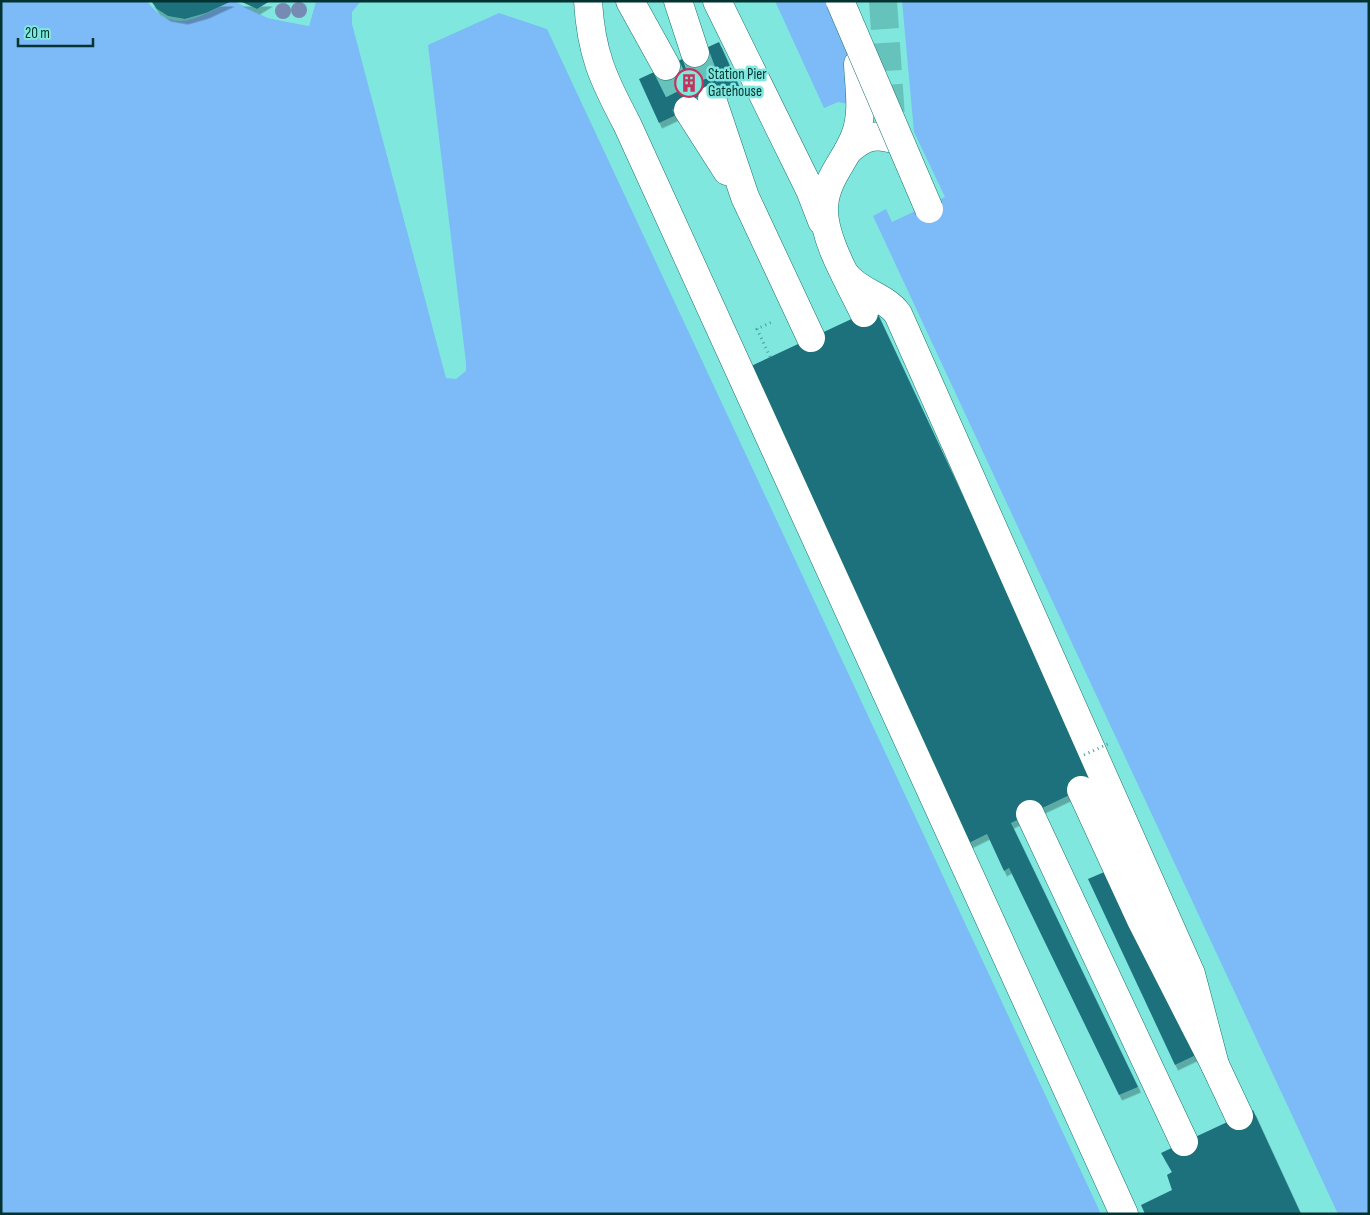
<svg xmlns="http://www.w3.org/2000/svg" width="1370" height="1215" font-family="'Sofia Sans Condensed',sans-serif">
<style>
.water{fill:#7cbbf7}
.pier{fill:#7fe7de}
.building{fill:#1d717d;filter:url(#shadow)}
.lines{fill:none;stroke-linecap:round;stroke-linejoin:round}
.minor-tunnel{stroke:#66c3bb;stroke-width:28;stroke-dasharray:28 14;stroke-linecap:butt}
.minor-casing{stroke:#1d736d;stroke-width:29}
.path{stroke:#4b9d96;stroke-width:3;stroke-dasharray:1 4;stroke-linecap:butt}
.minor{stroke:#fff;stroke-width:28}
.minor-bridge-casing{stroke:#1d736d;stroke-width:29;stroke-linecap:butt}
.path-bridge{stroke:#4b9d96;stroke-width:3;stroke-dasharray:1 4;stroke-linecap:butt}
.minor-bridge{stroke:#fff;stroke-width:28}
.tree{fill:#768ab4}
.labels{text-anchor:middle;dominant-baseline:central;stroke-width:5;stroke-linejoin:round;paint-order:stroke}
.poi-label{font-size:15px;fill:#023330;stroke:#7fe7de;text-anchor:start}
</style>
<defs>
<filter id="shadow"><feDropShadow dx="3" dy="5.5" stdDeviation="0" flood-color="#0004"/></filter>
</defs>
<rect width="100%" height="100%" fill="#7fe7de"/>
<path class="water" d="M1 1H147C173 37 200 16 231 1H234L268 18 309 26 316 1H1369V1214H1Z"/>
<g class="pier">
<path d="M234 1H240L269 16 308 23 314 1H316L309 26 268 18Z"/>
<path d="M361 1H775L824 108 838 102 854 105 848 42 830 1H902L914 132 945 197 892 222 886 209 873 216 1338 1214H1101L547 29 499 13 428 45 466 363V371L456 379 446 378 352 24V12Z"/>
</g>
<g class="building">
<path d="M151 1H232L206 13 185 19 168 16 157 9Z"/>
<path d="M240 1H270L257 9Z"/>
<path d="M719 42 739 86 659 123 639 79Z"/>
<path d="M875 308 1097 782 1011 823 1138 1087 1119 1095 1009 868 1004 871 987 834 969 843 747 368Z"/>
<path d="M1109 870 1196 1055 1175 1065 1088 879Z"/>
<path d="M1253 1110 1301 1214H1145L1141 1205 1172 1190 1167 1175 1172 1172 1161 1153Z"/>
</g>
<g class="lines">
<g class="minor-tunnel">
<path d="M883 1 891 118"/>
<path d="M695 53 712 99"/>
<path d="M666 66 688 110"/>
</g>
<defs>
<g id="minor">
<path d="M588 1C591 53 603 79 627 124L1124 1214"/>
<path d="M630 1 666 66"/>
<path d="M678 1 695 53"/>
<path d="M717 1 810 190 822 221"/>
<path d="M858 64C859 88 864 113 855 136 846 160 826 178 824 206 822 238 850 283 864 313"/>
<path d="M712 99 745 197 811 338"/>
<path d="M688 110 727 171"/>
<path d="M848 151C860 140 872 133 888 138"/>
<path d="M845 274C859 293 884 295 898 314L1191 974 1215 1065"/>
<path d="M1081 790 1141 920 1215 1065 1239 1116"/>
<path d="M1030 814 1184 1142"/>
</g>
</defs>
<use href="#minor" class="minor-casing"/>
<path class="path" d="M770 357 757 329 774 321"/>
<use href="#minor" class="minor"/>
<defs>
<path id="minor-bridge" d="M840 1 929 209"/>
</defs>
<use href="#minor-bridge" class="minor-bridge-casing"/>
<path class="path-bridge" d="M1084 755 1110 743"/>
<use href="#minor-bridge" class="minor-bridge"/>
</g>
<g class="tree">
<circle cx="299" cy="10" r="8"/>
<circle cx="283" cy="11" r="8"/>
</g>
<defs>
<symbol id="building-ring" viewBox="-11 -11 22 22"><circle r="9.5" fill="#7fe7de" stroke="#c3345d" stroke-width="1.5"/><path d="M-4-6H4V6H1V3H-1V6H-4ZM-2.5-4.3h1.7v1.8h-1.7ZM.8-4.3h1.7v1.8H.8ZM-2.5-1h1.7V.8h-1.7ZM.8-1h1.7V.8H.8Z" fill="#c3345d"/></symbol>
</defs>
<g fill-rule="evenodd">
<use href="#building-ring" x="673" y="67" width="32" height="32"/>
</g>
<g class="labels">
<g class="poi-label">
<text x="708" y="74">Station Pier<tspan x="708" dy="17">Gatehouse</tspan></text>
</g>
</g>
<rect width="1370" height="1215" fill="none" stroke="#023330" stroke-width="5"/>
<path d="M18 38v8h75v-8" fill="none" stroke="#023330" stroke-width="2.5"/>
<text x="25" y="38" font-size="15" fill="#023330" stroke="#7fe7de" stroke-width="4" paint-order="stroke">20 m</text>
</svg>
